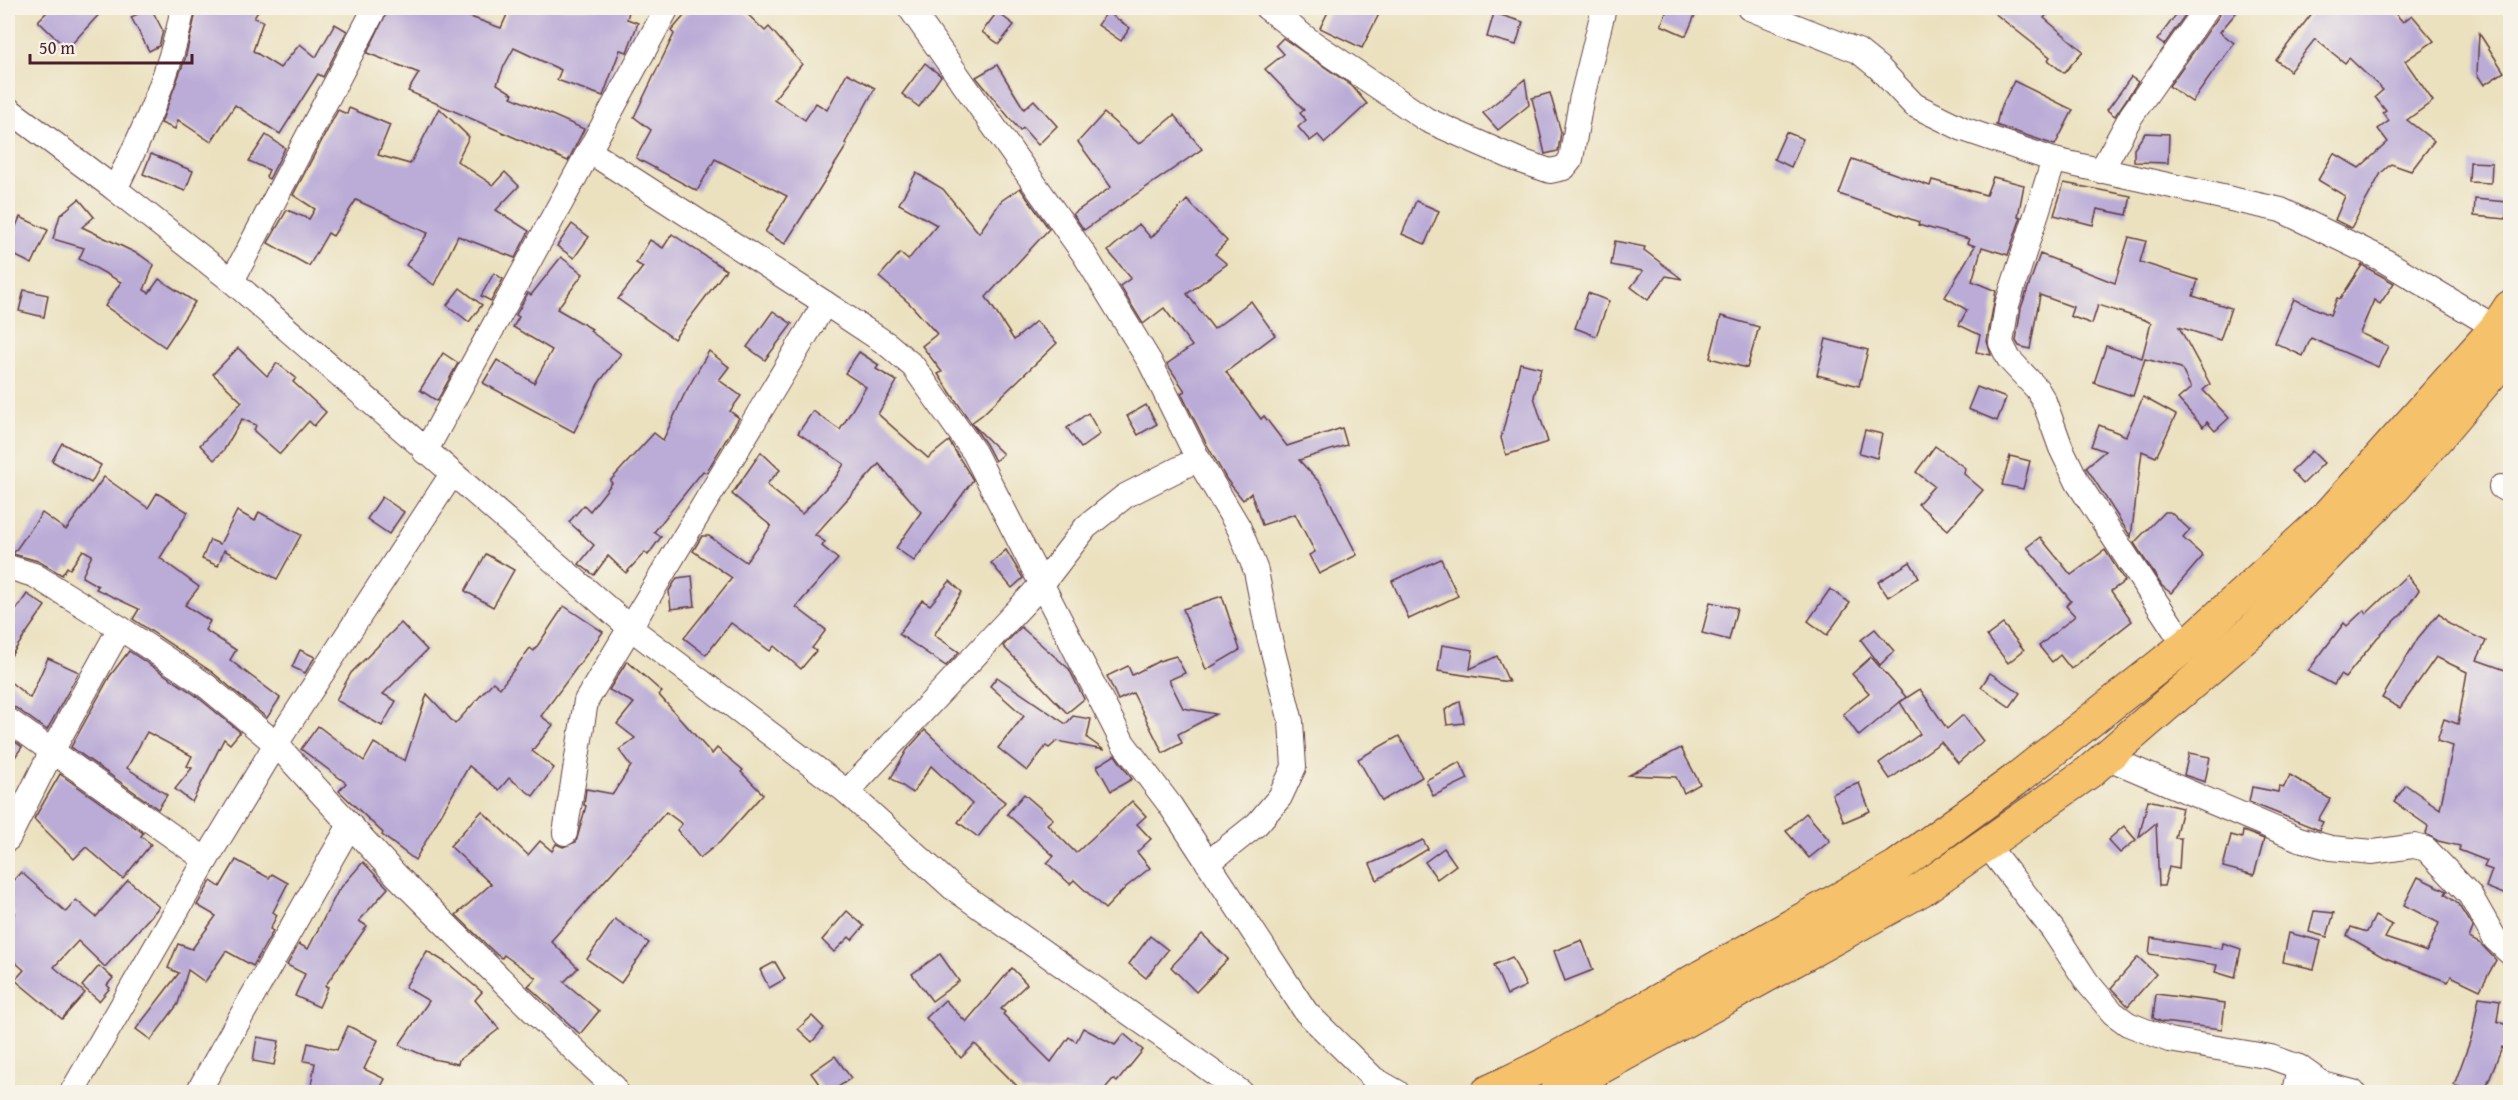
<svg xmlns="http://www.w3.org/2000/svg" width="2518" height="1100" font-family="'Gentium Book Plus',serif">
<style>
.building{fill:#baabd7}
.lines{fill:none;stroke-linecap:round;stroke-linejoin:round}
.minor-casing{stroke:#623c41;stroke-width:26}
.primary-casing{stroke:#623c41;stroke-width:35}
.minor{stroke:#fff;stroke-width:24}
.primary{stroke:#f5c16b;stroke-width:33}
</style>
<rect width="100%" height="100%" fill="#f7f3e8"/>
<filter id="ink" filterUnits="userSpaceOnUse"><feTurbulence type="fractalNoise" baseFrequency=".0167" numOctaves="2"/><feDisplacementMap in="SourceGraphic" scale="12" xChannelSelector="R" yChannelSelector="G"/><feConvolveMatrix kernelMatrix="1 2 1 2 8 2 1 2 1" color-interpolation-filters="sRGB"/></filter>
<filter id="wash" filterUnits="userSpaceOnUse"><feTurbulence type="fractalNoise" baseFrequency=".008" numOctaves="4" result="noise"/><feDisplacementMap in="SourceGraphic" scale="24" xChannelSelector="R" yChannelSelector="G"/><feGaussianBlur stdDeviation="1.35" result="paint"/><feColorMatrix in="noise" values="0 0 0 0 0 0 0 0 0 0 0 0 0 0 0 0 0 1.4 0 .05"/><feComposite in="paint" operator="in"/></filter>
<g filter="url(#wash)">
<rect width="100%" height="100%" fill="#ebe1bf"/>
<g id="blocks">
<g class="building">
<path d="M51 8H105L67 49 38 21Z"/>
<path d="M151 8 163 31 159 46 149 51 131 17Z"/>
<path d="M197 8H260L254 18 263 21 253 51 280 68 300 44 316 57 335 24 347 31 323 77 318 74 280 134 235 105 211 142 178 120 175 129 161 123 185 59Z"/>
<path d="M389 8H456L454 11 501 28 510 8H630L627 19 638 23 627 52 620 50 603 96 557 80 561 70 514 48 504 66 497 84 513 94 511 97 584 129 568 161 408 91 419 73 367 53Z"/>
<path d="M691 8H741L765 31 769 27 802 64 774 99 805 120 816 103 827 110 847 73 875 88 845 143 847 145 785 244 765 232 787 196 715 159 697 191 636 158 651 130 634 117 674 34 671 31Z"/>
<path d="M1330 8H1382L1362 48 1320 28Z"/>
<path d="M1668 8H1698L1686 36 1661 25Z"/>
<path d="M1988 8H2052L2044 18 2083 51 2064 73 2048 60 2050 57Z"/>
<path d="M2181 8H2190L2164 45 2157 40Z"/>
<path d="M2221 8H2240L2220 32 2234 43 2192 102 2169 86 2219 16Z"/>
<path d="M2316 8H2390L2403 22 2412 15 2434 41 2405 61 2433 101 2407 120 2434 141 2411 171 2391 164 2381 173 2351 228 2335 220 2345 196 2318 180 2334 153 2359 168 2388 142 2378 129 2389 121 2383 113 2386 111 2375 97 2383 90 2349 58 2345 63 2315 39 2290 71 2276 60Z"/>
<path d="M997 12 1014 25 999 44 982 32Z"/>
<path d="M1107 12 1130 28 1121 41 1098 25Z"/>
<path d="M1494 13 1523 22 1516 45 1487 37Z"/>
<path d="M2479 33 2504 72 2484 85 2477 74Z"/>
<path d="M1283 38 1352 86 1367 104 1325 143 1318 135 1310 141 1298 127 1306 120 1300 113 1304 110 1265 69 1284 54 1276 45Z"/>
<path d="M925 63 941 76 919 107 902 94Z"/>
<path d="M997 65 1024 109 1034 100 1057 126 1038 145 1023 128 1020 131 976 77Z"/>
<path d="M2131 77 2138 82 2115 116 2107 110Z"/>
<path d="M1525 79 1529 105 1498 130 1483 113Z"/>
<path d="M2014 81 2073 110 2055 145 1996 125 2000 109Z"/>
<path d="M1550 93 1561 132 1558 151 1545 154 1532 98Z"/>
<path d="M349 108 390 125 378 155 410 164 439 108 469 137 457 161 493 185 505 172 519 186 496 210 529 231 515 258 458 236 434 285 406 265 428 233 356 200 333 236 328 233 309 266 268 243 287 210 309 219 315 209 293 195 338 110 347 114Z"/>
<path d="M1104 113 1139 144 1174 115 1202 149 1084 230 1073 214 1111 187 1078 142Z"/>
<path d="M1786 132 1803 139 1791 167 1774 159Z"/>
<path d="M2145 133 2169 134 2168 163 2134 162V149Z"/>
<path d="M266 135 285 148 269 179 266 177 269 170 249 161Z"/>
<path d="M151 154 193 171 185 191 143 174Z"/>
<path d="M1852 159 1930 186 1932 180 1986 195 1993 177 2024 185 2018 216 2021 217 2008 255 1982 247 1972 281 1996 291 1987 341 1991 355 1976 352 1980 335 1959 325 1967 310 1945 297 1975 246 1967 243 1969 239 1918 225 1919 222 1839 194Z"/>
<path d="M2470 162 2492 163 2491 183 2469 182Z"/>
<path d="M916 173 943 189 979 233 1001 201 1020 188 1049 229 986 297 1014 340 1036 321 1057 343 982 415 971 423 938 374 942 372 922 346 937 334 909 303 879 277 900 253 908 260 937 225 899 204Z"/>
<path d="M2064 183 2131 196 2127 215 2097 209 2093 225 2054 215Z"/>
<path d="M79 199 94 217 82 227 140 255 154 265 144 290 149 293 159 279 195 302 165 347 105 306 121 282 79 259 84 248 53 239 60 215Z"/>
<path d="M2475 199 2507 202 2506 219 2474 216Z"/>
<path d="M1187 200 1227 241 1215 254 1227 264 1187 294 1214 329 1251 301 1275 335 1226 372 1261 419 1264 416 1287 446 1342 428 1347 445 1299 460 1321 484 1357 555 1319 574 1309 555 1315 552 1295 514 1262 525 1251 493 1243 500 1227 480 1206 443 1181 393 1185 391 1167 364 1192 346 1164 308 1143 324 1120 286 1131 278 1108 251 1139 224 1151 238Z"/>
<path d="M1416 201 1439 211 1425 244 1402 234Z"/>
<path d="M20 217 48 230 32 264 8 252V245Z"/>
<path d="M572 224 589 237 574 258 557 246Z"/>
<path d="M672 234 726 270 674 339 618 299 643 267 636 263 650 240 663 248Z"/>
<path d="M2129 237 2146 241 2140 262 2198 280 2193 296 2231 308 2220 340 2179 327 2210 384 2203 390 2229 418 2215 431 2207 422 2203 427 2178 399 2191 388 2181 368 2145 359 2133 396 2094 383 2106 346 2142 358 2151 323 2145 320 2098 305 2092 324 2070 316 2073 307 2040 295 2030 349 2019 346 2016 341 2021 308 2040 254 2115 283Z"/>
<path d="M1615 241 1645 247 1644 250 1682 279 1666 276 1648 300 1631 287 1643 271 1611 265Z"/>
<path d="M561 257 583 274 557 309 592 329 590 331 621 354 598 384 574 432 483 383 497 360 534 383 552 350 513 327 519 317 516 315 528 293 531 295Z"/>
<path d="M2362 265 2394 283 2380 304 2374 300 2360 333 2388 346 2378 367 2311 338 2303 356 2275 343 2294 299 2330 315 2337 298 2340 299Z"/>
<path d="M494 273 503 279 491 301 481 296Z"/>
<path d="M460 288 482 305 469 322 447 305Z"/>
<path d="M24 290 48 295 44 317 19 311Z"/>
<path d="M1588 293 1609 301 1596 336 1575 328Z"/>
<path d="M773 311 792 324 765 360 747 347Z"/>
<path d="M1721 316 1759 327 1747 368 1710 358Z"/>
<path d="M1826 339 1868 350 1859 386 1817 375Z"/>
<path d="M238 348 267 376 277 363 296 378 293 382 326 412 314 426 309 421 280 454 254 431 256 425 242 419 224 450 214 460 200 445 242 402 213 374Z"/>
<path d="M709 351 729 367 719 380 741 396 730 411 739 418 706 473 703 471 654 532 661 537 648 555 645 552 626 573 608 556 594 575 579 564 594 545 569 522 584 505 590 511 612 483 610 481 654 433 663 440 684 395Z"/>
<path d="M859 352 879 365 876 369 897 381 878 414 928 458 949 441 973 480 914 561 896 548 921 512 879 464 815 535 825 542 822 546 838 559 796 607 826 630 812 648 816 651 801 669 774 646 770 651 731 623 706 655 684 638 732 578 693 551 702 536H709L746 562 771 526 732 494 761 452 780 470 767 484 768 486 802 514 836 477 844 464 798 433 813 411 840 430 866 387 845 373Z"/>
<path d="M443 353 458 363 437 401 420 390Z"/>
<path d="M1520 363 1541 368 1534 397 1548 442 1506 455 1501 438Z"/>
<path d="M1977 387 2006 398 1997 421 1968 409Z"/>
<path d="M2143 397 2176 415 2156 457 2142 451 2131 537 2086 467 2105 451 2091 446 2099 425 2126 436Z"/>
<path d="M1146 405 1157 424 1138 435 1127 416Z"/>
<path d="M1088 413 1100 434 1081 448 1067 428Z"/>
<path d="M971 423 1003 454 995 461 986 444Z"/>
<path d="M1865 430 1882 434 1877 458 1859 453Z"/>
<path d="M62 443 101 465 91 483 52 461Z"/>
<path d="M1935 446 1965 468 1964 474 1983 490 1948 530 1918 504 1934 486 1916 472Z"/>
<path d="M2312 451 2324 463 2303 484 2291 471Z"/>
<path d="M2010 456 2030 461 2023 489 2002 485Z"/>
<path d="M104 477 148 508 157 493 188 512 160 558 199 587 185 605 210 621 205 630 236 650 230 660 280 698 267 718 212 672 133 619 139 609 96 589 98 586 82 577 92 555 83 550 70 569 67 567 62 575 38 561 13 554 42 513 66 530Z"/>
<path d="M382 497 404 512 389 534 367 519Z"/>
<path d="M237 511 255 521 259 512 301 535 277 579 224 550 218 566 202 559 210 540 220 544Z"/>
<path d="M2164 512H2170L2190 530 2183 538 2203 556 2171 593 2162 586 2134 543Z"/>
<path d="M2040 537 2071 575 2105 550 2125 581 2111 591 2132 621 2071 669 2060 655 2052 662 2039 646 2075 616 2066 606 2071 601 2027 547Z"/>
<path d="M1006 550 1023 578 1012 588 991 563Z"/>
<path d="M486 554 514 570 493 607 465 591Z"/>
<path d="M1441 559 1458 596 1409 619 1392 581Z"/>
<path d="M1910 562 1919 577 1888 597 1878 582Z"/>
<path d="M2407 575 2419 590 2403 613 2377 638 2345 678 2340 675 2334 685 2308 671 2344 623 2347 626 2364 610 2367 613Z"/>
<path d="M692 576 695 606 671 609 669 591 677 578Z"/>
<path d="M950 581 962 592 934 635 959 652 946 666 899 634 922 600 930 605Z"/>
<path d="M1830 589 1850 603 1827 635 1808 621Z"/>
<path d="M27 594 45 606 8 660V622Z"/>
<path d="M1222 596 1240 650 1206 670 1183 609Z"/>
<path d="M1710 602 1737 608 1729 640 1702 633Z"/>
<path d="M564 606 603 632 541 716 553 725 532 751 554 768 533 796 509 778 499 790 469 766 415 860 382 835 383 833 339 791 346 783 301 749 318 726 364 761 374 743 405 761 427 694 455 724 493 682 500 688 530 648 534 651Z"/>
<path d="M2439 613 2449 624 2486 641 2477 660 2511 672V897L2486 887 2492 870 2484 867 2487 861 2459 850 2460 846 2438 841 2426 834 2428 826 2394 802 2406 785 2440 809 2453 746 2437 741 2444 719 2458 724 2467 672 2436 657 2400 708 2382 698 2418 638Z"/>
<path d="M401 623 427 650 383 694 396 701 382 726 336 700 351 673Z"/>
<path d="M2003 624 2024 650 2008 663 1987 636Z"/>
<path d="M1021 627 1069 669 1084 699 1067 713 1003 646Z"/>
<path d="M1875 629 1894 651 1880 665 1861 640Z"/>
<path d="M1442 645 1473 650 1470 669 1497 656 1509 682 1438 671Z"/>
<path d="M300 650 315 657 305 673 292 667Z"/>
<path d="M129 651 195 695 240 732 230 744 224 739 192 802 175 789 192 768 187 766 192 756 147 732 127 768 167 795 158 809 71 747 110 676Z"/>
<path d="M1176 656 1185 673 1169 680 1183 708 1216 714 1178 734 1182 743 1163 753 1133 693 1118 700 1107 676 1128 666 1132 675 1159 661Z"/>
<path d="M1871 657 1906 697 1859 736 1843 714 1869 693 1852 674Z"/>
<path d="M48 658 79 672 47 730 16 708 8 706V680L30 698Z"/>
<path d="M627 661 662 692 659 695 712 754 717 748 743 770 741 772 763 794 720 842 700 858 677 830 682 824 666 812 551 941 578 968 564 982 599 1011 580 1034 528 986 536 978 504 955 502 958 496 954 456 915 491 884 450 846 482 811 528 855 540 841 552 851 556 844 563 847 576 842 586 806 584 805 586 789 613 794 631 766 619 750 635 738 617 724 634 703 609 690Z"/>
<path d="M1990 673 2020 693 2010 707 1981 687Z"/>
<path d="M997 677 1066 724 1073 716 1091 719 1087 738 1104 750 1057 741 1049 748 1046 746 1027 771 998 748 1024 716 990 686Z"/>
<path d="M1920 689 1947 729 1963 715 1983 741 1958 763 1941 742 1890 779 1879 763 1920 734 1900 702Z"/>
<path d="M1460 701 1464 723 1447 725 1445 710Z"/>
<path d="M925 730 977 780 1005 802 978 837 958 822 972 804 931 766 913 793 891 778 907 750Z"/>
<path d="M1399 736 1422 777 1382 801 1358 759Z"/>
<path d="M8 737 22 747 8 767Z"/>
<path d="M1681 748 1700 784 1684 793 1676 777 1629 775Z"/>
<path d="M2189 753 2210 757 2205 782 2184 775Z"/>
<path d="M1115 755 1132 779 1111 791 1097 766Z"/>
<path d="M1460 762 1468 779 1433 796 1426 780Z"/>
<path d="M60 774 143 833 141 836 151 844 123 879 86 847 74 859 34 819Z"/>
<path d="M2290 775 2330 799 2318 820 2323 822 2319 830 2249 802 2252 787 2278 792 2279 786 2284 787Z"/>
<path d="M1859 783 1870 811 1844 822 1832 794Z"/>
<path d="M1024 794 1053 819 1047 824 1076 853 1132 801 1146 816 1137 824 1151 839 1137 852 1150 868 1126 887 1105 909 1074 880 1070 884 1047 863 1054 856 1007 814Z"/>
<path d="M2148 800 2182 808 2175 838H2181L2179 869 2169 867 2164 886H2159L2156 823 2139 837Z"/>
<path d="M1806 813 1830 841 1809 858 1786 831Z"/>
<path d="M2124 826 2136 840 2120 853 2108 840Z"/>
<path d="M2243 831 2264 839 2254 875 2223 867 2231 835 2242 838Z"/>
<path d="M1423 840 1428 849 1377 880 1370 864Z"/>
<path d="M1444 848 1456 865 1437 879 1425 862Z"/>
<path d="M236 860 269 878 272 874 288 883 273 912 277 915 270 929 273 931 253 966 226 951 205 982 188 970 178 1004 151 1040 136 1029 179 973 168 968 178 944 192 949 216 916 197 905 211 881 220 887Z"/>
<path d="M363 862 388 888 359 921 367 926 325 986 328 987 319 1007 295 996 305 974 287 965 299 944 308 949 338 891Z"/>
<path d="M21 872 66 912 76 900 96 917 128 880 159 907 105 967 78 941 54 967 85 993 62 1019 15 980 24 970 8 956V921L15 913 8 906V886Z"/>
<path d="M2418 877 2447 891 2445 894 2458 904 2473 928 2469 938 2481 944 2496 960 2480 990 2451 976 2448 982 2383 957 2347 936 2351 927 2367 932 2375 916 2392 925 2385 938 2427 952 2439 923 2404 905Z"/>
<path d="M847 911 864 926 852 940 849 937 834 952 822 940Z"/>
<path d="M2314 911 2334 913 2327 937 2309 932Z"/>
<path d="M615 919 649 943 621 983 587 959Z"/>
<path d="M2289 933 2321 941 2314 969 2283 962Z"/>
<path d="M1202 934 1228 959 1196 992 1171 967Z"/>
<path d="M1150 936 1168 950 1146 978 1129 964Z"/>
<path d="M2151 938 2222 949 2223 943 2241 949 2235 978 2215 972 2217 965 2149 954Z"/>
<path d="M1582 940 1593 970 1565 981 1554 951Z"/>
<path d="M427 951 450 965 482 992 475 1000 499 1029 459 1060 458 1064 433 1059 399 1045 429 1001 405 987Z"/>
<path d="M940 954 959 981 932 1001 912 974Z"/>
<path d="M1512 957 1526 986 1507 995 1494 965Z"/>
<path d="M2138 957 2156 974 2128 1006 2111 988Z"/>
<path d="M775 962 785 979 769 988 760 970Z"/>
<path d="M99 966 113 978 107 985 110 988 99 1001 82 986Z"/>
<path d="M1012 968 1027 984 1001 1009 1005 1012 1003 1014 1051 1062 1069 1037 1076 1042 1083 1028 1115 1045 1124 1034 1143 1050 1117 1082 1113 1079 1102 1092H1023L975 1044 961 1058 926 1018 945 1000 966 1022Z"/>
<path d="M2156 994 2225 1003 2222 1029 2162 1022 2153 1018Z"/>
<path d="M2479 997 2500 1000 2497 1021 2511 1027V1051L2502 1047 2484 1092H2473L2454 1085 2472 1036Z"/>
<path d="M812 1016 824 1028 812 1042 798 1029Z"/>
<path d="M348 1026 378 1040 364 1069 385 1079 378 1092H310L315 1063 304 1061 308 1043 337 1050Z"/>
<path d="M257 1037 279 1041 274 1065 253 1061Z"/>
<path d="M835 1056 851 1078 831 1092H825L811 1073Z"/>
</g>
</g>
</g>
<g filter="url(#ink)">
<use href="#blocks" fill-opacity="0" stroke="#623c41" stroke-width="1.5"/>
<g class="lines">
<defs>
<g id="minor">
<path d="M910 8 1084 254 1150 362 1198 459 1239 528 1256 571 1268 632 1291 722 1294 767 1280 797 1257 824 1208 863"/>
<path d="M1267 8 1310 41 1427 120 1518 160 1550 171 1564 168 1571 159 1581 101 1604 8"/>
<path d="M1749 8 1858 51 1879 68 1914 105 1963 129 2054 160 2281 210 2380 258 2496 328"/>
<path d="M8 109 115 189 232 281 628 626 847 792 953 888 1241 1092"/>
<path d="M589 151 825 303 887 344 913 366 974 452 1123 743 1170 805 1306 1012 1374 1079 1397 1092"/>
<path d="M2054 160 2007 305 2001 343 2009 359 2037 389 2044 401 2061 448 2078 483 2185 646"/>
<path d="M2101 171 2131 116 2207 8"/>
<path d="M115 189C144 131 171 71 183 8"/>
<path d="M232 281 375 8"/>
<path d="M425 452 667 8"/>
<path d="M2501 487 2510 492"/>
<path d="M8 567 34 575 120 628 204 684 276 744 396 875 533 1011 614 1087"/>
<path d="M8 720 206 860"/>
<path d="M2106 757 2299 839 2331 848 2373 852 2414 846 2426 849 2470 895 2495 939 2510 953"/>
<path d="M847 792 1042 584 1086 527 1125 496 1198 459"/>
<path d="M565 833 586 701 825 303"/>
<path d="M8 839 52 751 120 628"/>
<path d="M1986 844 2053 930 2087 982 2113 1013 2128 1024 2169 1040 2271 1057 2299 1067 2323 1084 2353 1092"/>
<path d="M72 1092 206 860 276 744 452 474"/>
<path d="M198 1092 350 825"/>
<path d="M2294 1092 2299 1067"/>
</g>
<g id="primary">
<path d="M1488 1092 1544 1065 1896 867 2014 781 2196 637 2328 516 2496 328 2510 307"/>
<path d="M1556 1092 1921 890 2089 772 2254 629 2396 486 2510 352"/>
</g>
</defs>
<use href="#minor" class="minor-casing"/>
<use href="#primary" class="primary-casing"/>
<use href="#minor" class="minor"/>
<use href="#primary" class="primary"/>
</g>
</g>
<rect width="2518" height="1100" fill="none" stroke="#f7f3e8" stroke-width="30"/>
<path d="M30 54v9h162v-9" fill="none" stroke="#4a1f2b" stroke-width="3"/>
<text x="39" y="54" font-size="18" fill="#4a1f2b" stroke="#f7f3e8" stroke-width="4.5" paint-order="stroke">50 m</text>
</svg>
